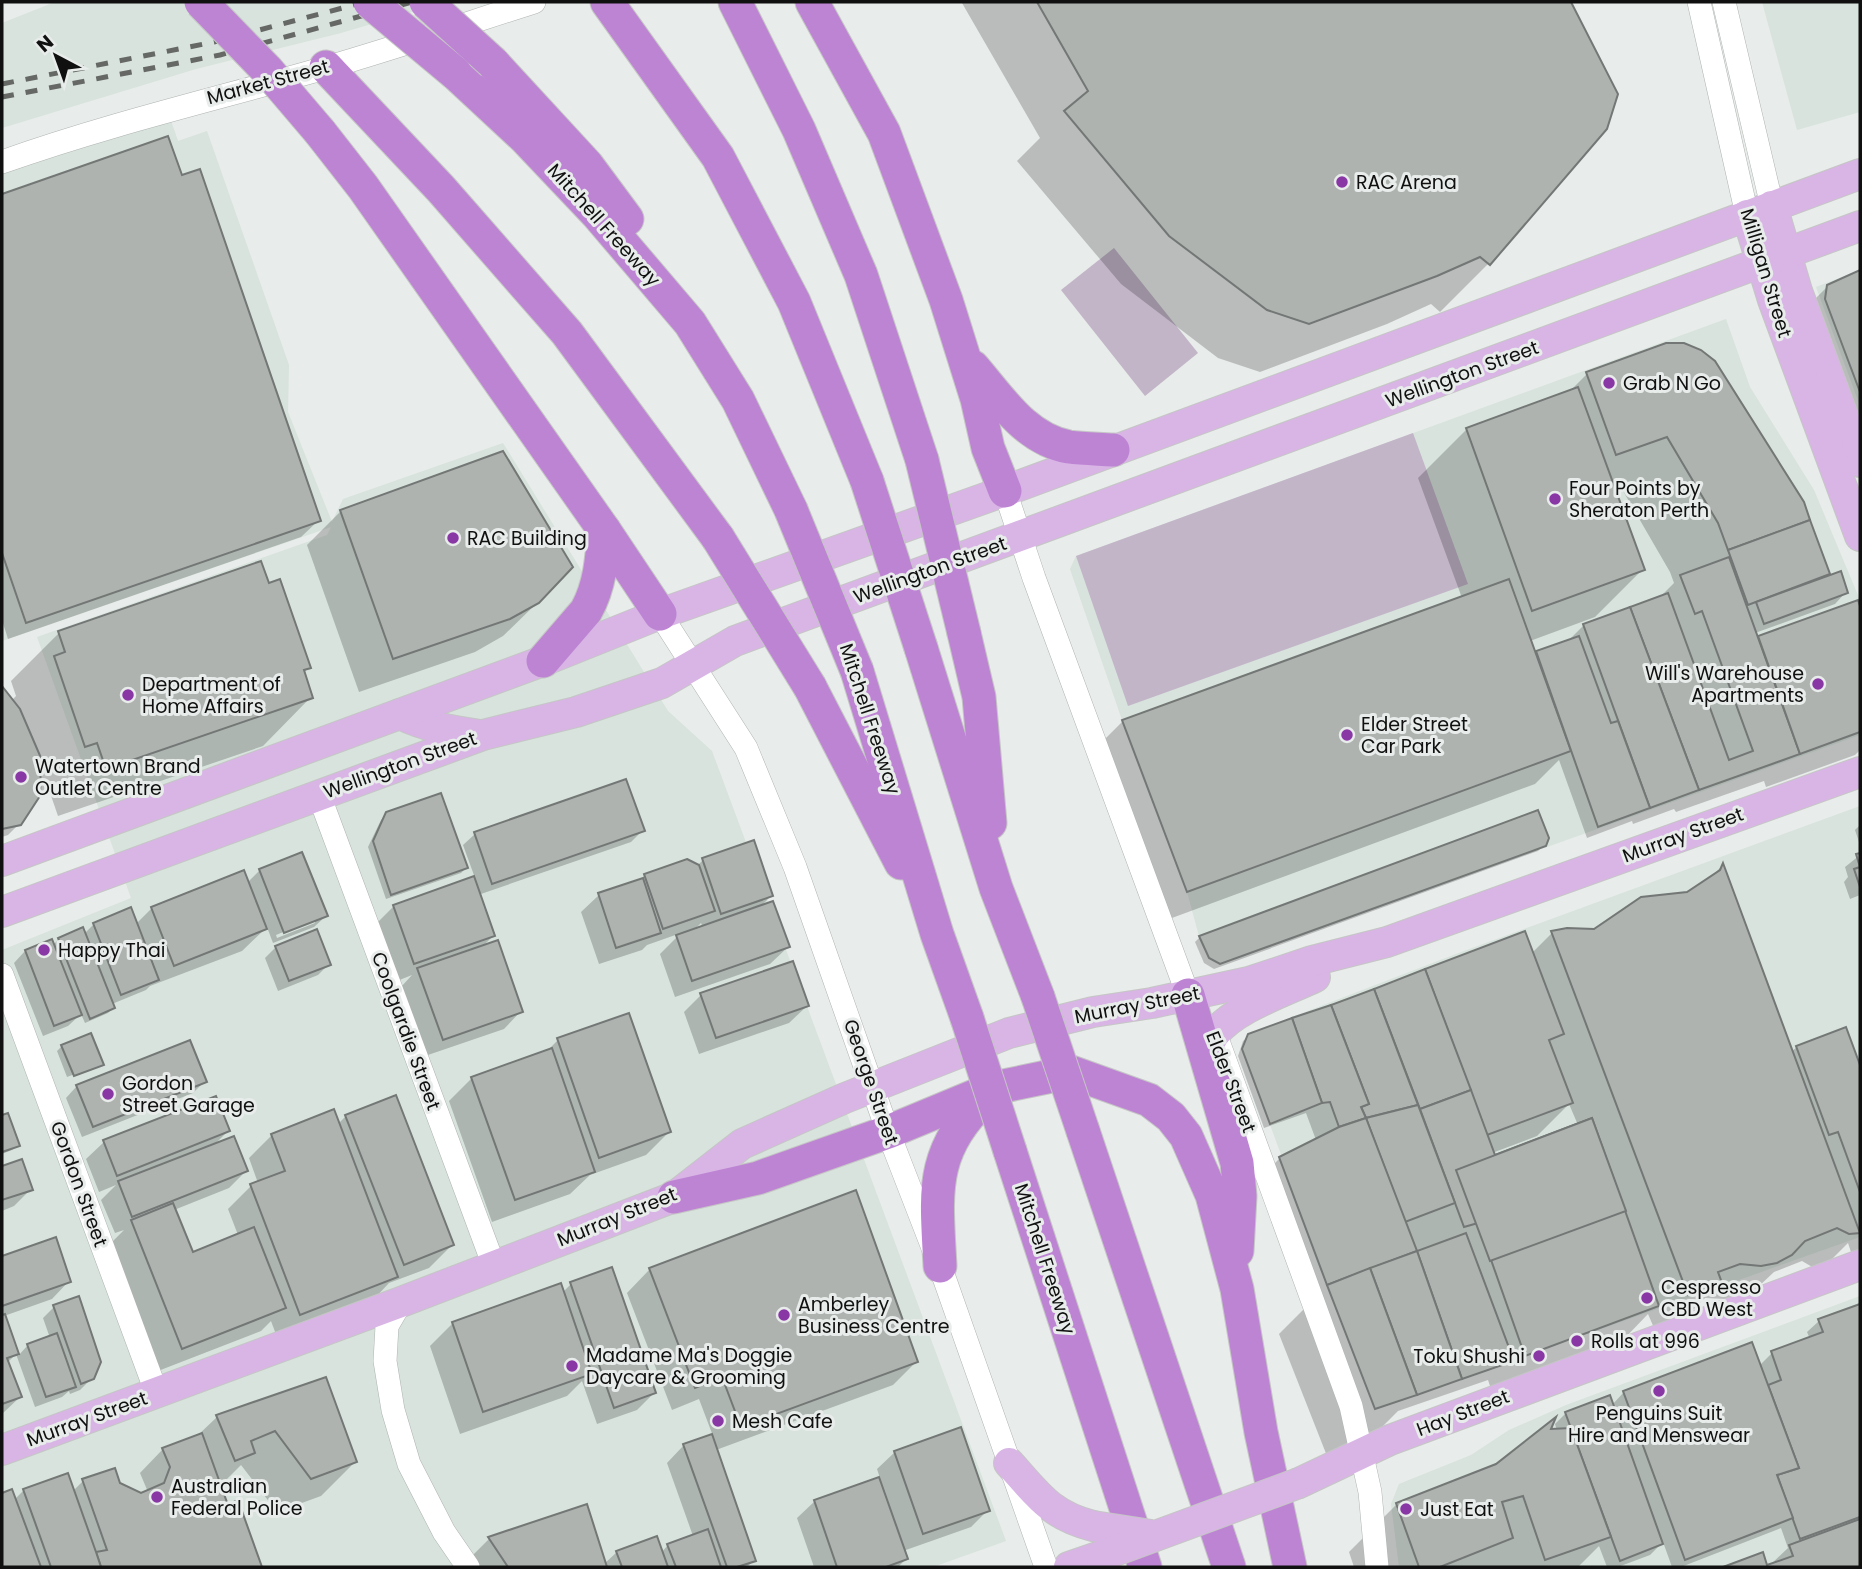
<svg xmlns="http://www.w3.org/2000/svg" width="1862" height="1569" font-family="Poppins,sans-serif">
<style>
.built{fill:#d7e3dc}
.green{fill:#c2b5c7}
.shadow{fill:#0003;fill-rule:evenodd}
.building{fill:#afb3b0;stroke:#737775;stroke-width:2}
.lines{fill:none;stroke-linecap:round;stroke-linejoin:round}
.minor-casing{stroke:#afb4b1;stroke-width:24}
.major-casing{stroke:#c5c6c5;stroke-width:32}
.highway-casing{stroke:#c5c6c5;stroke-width:35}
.minor{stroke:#fff;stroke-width:23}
.major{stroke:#d8b5e5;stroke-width:30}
.highway{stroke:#be84d4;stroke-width:33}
.rail{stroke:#666866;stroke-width:5;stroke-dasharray:12 12;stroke-linecap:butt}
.major-bridge-casing{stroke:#c5c6c5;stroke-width:32;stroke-linecap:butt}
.highway-bridge-casing{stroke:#c5c6c5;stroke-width:35;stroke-linecap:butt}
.major-bridge{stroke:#d8b5e5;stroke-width:30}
.highway-bridge{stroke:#be84d4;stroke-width:33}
.poi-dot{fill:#8a37a6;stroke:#e8ecea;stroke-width:2.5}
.labels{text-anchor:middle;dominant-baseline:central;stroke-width:6;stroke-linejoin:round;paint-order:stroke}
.street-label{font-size:19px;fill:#0f100f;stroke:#e8ecea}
.poi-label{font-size:19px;fill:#0f100f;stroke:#e8ecea;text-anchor:start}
</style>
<rect width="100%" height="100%" fill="#e8ecea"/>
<g class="built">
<path d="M55 2H445L341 33 196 69 2 128V23Z"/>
<path d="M1762 2H1860V112L1797 130Z"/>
<path d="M167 109 178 141 207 131 289 365 288 412 332 522 343 499 503 443 668 711 712 751 1006 1541 933 1567H2V950L131 898 37 637 327 535 331 527 2 641V162Z"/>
<path d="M1860 270V406L1816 287Z"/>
<path d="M1726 319 1750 387 1814 490 1860 600V735L1220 964 1209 958 1199 936 1187 892 1122 720 1070 569 1076 556Z"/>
<path d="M1860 806V1237L1375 1409 1242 1049 1248 1034 1456 954Z"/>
<path d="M1860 1296V1567H1399L1391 1504 1399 1484 1471 1455 1509 1430 1566 1405Z"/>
</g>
<g class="green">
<path d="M1114 248 1198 353 1145 396 1061 290Z"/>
<path d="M1413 433 1468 584 1128 706 1076 556Z"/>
</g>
<g class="shadow">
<path d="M964 2H1570L1616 95 1605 128 1488 264 1440 312 1431 304 1387 324 1260 372 1218 358 1121 284 1017 161 1040 138 962 3Z"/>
<path d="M167 138 319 520 301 537 8 639 2 620V195Z"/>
<path d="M1860 273V447L1810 304 1828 286Z"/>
<path d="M1666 345 1828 574 1824 579 1846 592 1835 604 1755 633 1757 640 1857 602 1860 612V750L1855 755 1766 787 1764 781 1676 812 1674 809 1633 824 1632 821 1587 838 1559 760 1535 784 1153 925 1089 755 1123 721 1462 598 1418 478 1466 430 1569 392 1587 374ZM1619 484 1670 572 1674 583 1659 598 1584 625 1567 642 1534 654 1530 641 1595 617 1643 569 1613 486Z"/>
<path d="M341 511 538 602 503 636 475 652 359 692 307 545Z"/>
<path d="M268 585 309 667 303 673 311 697 263 746 58 816 49 790 39 793 20 823 8 835 2 837V689L11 701 16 696 11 681 59 633Z"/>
<path d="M387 814 466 868 461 873 386 899 368 847 381 820Z"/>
<path d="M1860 825V845L1855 830Z"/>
<path d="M643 830 631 842 478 895 493 936 482 947 521 1011 504 1029 425 1056 401 987 412 975 397 981 377 923 394 906 475 878 463 845 475 834Z"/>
<path d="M1544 845 1538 851 1214 969 1204 963 1195 942 1200 937Z"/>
<path d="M1860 855V895L1850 899 1844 882 1848 877 1845 867Z"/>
<path d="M703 860 771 896 759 908 788 947 770 964 675 997 660 954 681 933 647 945 642 950 599 964 581 912 599 895 639 881 645 875 697 866ZM701 923 703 928 693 931Z"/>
<path d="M1722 866 1791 1052 1797 1047 1845 1029 1860 1070V1249L1851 1252 1848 1243 1825 1266 1814 1268 1802 1261 1774 1272 1756 1289 1741 1296 1726 1299 1705 1298 1686 1317 1654 1328 1648 1314 1623 1340 1491 1389 1488 1380 1398 1411 1367 1442 1327 1456 1279 1334 1304 1309 1257 1181 1280 1158 1316 1140 1306 1113 1264 1128 1238 1056 1243 1041 1249 1036 1524 933 1532 953 1552 933 1595 930 1688 894 1707 881ZM1569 1104 1578 1125 1487 1160 1492 1153 1537 1136Z"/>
<path d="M260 870 326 916 314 927 273 943 267 927 242 951 150 986 146 990 112 1004 113 1008 108 1013 85 1023 81 1014 68 1026 43 1036 14 963 25 951 51 942 52 946 59 939 84 934 94 924H136L152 908 247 883ZM315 919V923L277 938 276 935Z"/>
<path d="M276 947 329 964 318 975 278 991 265 958Z"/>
<path d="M701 995 807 1006 789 1023 699 1054 684 1012Z"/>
<path d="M558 1040 669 1132 646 1155 590 1175 570 1194 492 1222 449 1101 472 1078 546 1052Z"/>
<path d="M62 1046 102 1064 98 1068V1065L67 1077 57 1051Z"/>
<path d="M204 1082 193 1093 82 1137 66 1098 77 1086Z"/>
<path d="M215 1098 228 1131 213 1146 246 1171 229 1188 174 1210 192 1254 238 1235 228 1209 251 1186 258 1183 249 1158 272 1135 338 1124 346 1116 452 1245 429 1268 389 1283 373 1300 277 1337 271 1321 261 1331 158 1371 109 1245 124 1230 115 1233 101 1200 116 1185 99 1192 86 1159 104 1142Z"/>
<path d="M7 1115 18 1145 12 1150 2 1154V1117Z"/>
<path d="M21 1161 31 1189 14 1206 2 1211V1168Z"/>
<path d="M55 1240 69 1281 52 1299 4 1316 18 1356 28 1345 50 1338 43 1318 54 1307 92 1378 80 1390 70 1394 69 1391 62 1397 35 1407 16 1354 7 1363 20 1397 2 1414V1258Z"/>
<path d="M650 1269 916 1362 893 1385 716 1450 754 1560 747 1567H470L466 1562 489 1539 586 1506 604 1564 617 1552 661 1553 668 1545 693 1536 667 1463 684 1445 713 1436 699 1399 672 1410 627 1293Z"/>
<path d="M571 1284 654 1393 637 1410 597 1424 582 1381 567 1396 460 1434 430 1346 453 1323 562 1293Z"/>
<path d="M1860 1306V1567H1768L1788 1548 1781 1528 1681 1567H1672L1663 1542 1650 1555 1618 1567H1607L1599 1546 1578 1567H1354L1349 1552 1397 1504 1497 1466 1549 1431H1557L1555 1424 1566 1413 1612 1405 1624 1392 1759 1366 1772 1353 1810 1339 1807 1332 1819 1321Z"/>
<path d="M325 1379 355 1462 321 1496 277 1512 241 1465 219 1487 227 1507 237 1503 260 1567H2V1495L11 1492 14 1500 24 1490 73 1491 83 1481 114 1470 119 1485 141 1495 148 1492 140 1473 163 1449 196 1437 217 1417Z"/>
<path d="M895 1452 988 1510 971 1527 903 1551 906 1559 898 1567H814L797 1518 815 1501 880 1478 877 1469Z"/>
</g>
<g class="building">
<path d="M1037 2H1571L1618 94 1607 129 1490 265 1480 257 1437 276 1309 324 1267 310 1169 236 1064 111 1088 91Z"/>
<path d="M168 136 182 175 200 169 321 521 26 623 2 553V194Z"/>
<path d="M1860 270V392L1825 299 1827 285Z"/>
<path d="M1666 343H1684L1701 350 1715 361 1804 502 1810 520 1728 550 1718 523 1667 437 1616 455 1586 372Z"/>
<path d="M1578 387 1645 570 1532 611 1466 428Z"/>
<path d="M503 451 573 567 539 603 510 619 393 659 340 510Z"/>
<path d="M1810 520 1830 574 1748 605 1728 550Z"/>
<path d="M1729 557 1800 754 1699 790 1630 607 1668 593 1729 760 1753 751 1702 611 1695 614 1680 575Z"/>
<path d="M261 561 269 583 280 579 311 668 304 670 313 698 106 769 97 743 85 747 54 656 65 652 58 631Z"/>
<path d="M1841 571 1848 593 1764 624 1756 602Z"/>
<path d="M1509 579 1571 751 1187 892 1122 720Z"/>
<path d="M1858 600 1860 606V732L1800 754 1758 636Z"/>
<path d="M1630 607 1699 790 1650 808 1583 624Z"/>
<path d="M1579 636 1611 723 1618 721 1650 808 1598 827 1536 651Z"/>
<path d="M2 686 20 709 41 758 40 796 21 825 2 829Z"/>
<path d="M626 779 645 831 492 884 474 832Z"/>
<path d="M441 793 468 868 391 895 373 841 386 812Z"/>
<path d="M1538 810 1549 838 1546 846 1220 964 1209 958 1199 936Z"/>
<path d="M754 840 773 896 721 914 702 858Z"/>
<path d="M302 852 328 916 284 933 259 869Z"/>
<path d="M1860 853V887L1854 869 1860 867 1856 854Z"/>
<path d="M687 859 699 865 715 911 663 929 644 874Z"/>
<path d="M1723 863 1860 1233 1849 1234 1837 1228 1805 1241 1792 1255 1777 1263 1761 1266 1740 1264 1718 1272 1722 1283 1688 1295 1551 931 1567 928 1594 929 1641 897 1687 892 1720 870Z"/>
<path d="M244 870 267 929 174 966 151 907Z"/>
<path d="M474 876 495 936 414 964 393 905Z"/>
<path d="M643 878 661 933 616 948 598 893Z"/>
<path d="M773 901 790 947 692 981 676 935Z"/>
<path d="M131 907 159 980 121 995 93 923Z"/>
<path d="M83 927 115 1008 90 1019 58 938Z"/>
<path d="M317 929 331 965 289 981 275 946Z"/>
<path d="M1525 931 1564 1034 1549 1040 1573 1103 1487 1135 1425 969Z"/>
<path d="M52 939 82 1015 54 1026 25 950Z"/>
<path d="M498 940 523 1012 443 1040 417 968Z"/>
<path d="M793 961 809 1006 716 1038 700 993Z"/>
<path d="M1425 969 1471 1090 1420 1109 1374 989Z"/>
<path d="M1374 989 1418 1105 1366 1118 1361 1107 1369 1104 1331 1005Z"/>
<path d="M1331 1005 1369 1104 1361 1107 1366 1118 1339 1127 1330 1102 1322 1103 1292 1018Z"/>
<path d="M629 1013 671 1132 599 1158 557 1038Z"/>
<path d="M1292 1018 1322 1103 1270 1124 1242 1049 1248 1034Z"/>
<path d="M1846 1027 1860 1065V1192L1838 1132 1829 1135 1796 1046Z"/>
<path d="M91 1033 104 1065 74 1076 61 1045Z"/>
<path d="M190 1040 207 1082 93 1127 76 1085Z"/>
<path d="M552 1048 595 1172 515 1200 471 1077Z"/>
<path d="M1471 1090 1495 1155 1592 1118 1659 1306 1525 1356 1478 1223 1464 1227 1420 1109Z"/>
<path d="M396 1095 454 1245 404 1265 345 1115Z"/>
<path d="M216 1096 230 1131 117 1176 103 1140Z"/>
<path d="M1418 1105 1455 1203 1405 1222 1366 1118Z"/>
<path d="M334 1109 398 1277 300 1315 250 1184 285 1171 271 1134Z"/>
<path d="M8 1113 20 1146 2 1152V1115Z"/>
<path d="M1366 1118 1417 1251 1327 1285 1279 1157 1339 1127Z"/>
<path d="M1592 1118 1626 1211 1490 1261 1456 1170Z"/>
<path d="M234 1136 248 1171 132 1217 118 1181Z"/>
<path d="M22 1159 33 1190 2 1200V1166Z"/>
<path d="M856 1190 918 1362 741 1427 722 1377 695 1388 649 1268Z"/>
<path d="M173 1203 193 1252 254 1227 286 1308 182 1349 131 1220Z"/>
<path d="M1466 1233 1514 1361 1462 1379 1417 1251Z"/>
<path d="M56 1237 71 1282 2 1306V1256Z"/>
<path d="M1417 1251 1462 1379 1417 1395 1370 1268Z"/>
<path d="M612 1267 656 1393 614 1408 570 1282Z"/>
<path d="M1370 1268 1417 1395 1375 1409 1327 1285Z"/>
<path d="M561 1283 592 1374 483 1412 452 1322Z"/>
<path d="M79 1296 101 1362 94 1379 81 1384 53 1305Z"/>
<path d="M1860 1304V1517L1800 1539 1777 1475 1799 1468 1768 1385 1781 1380 1771 1351 1823 1332 1818 1319Z"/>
<path d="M5 1314 19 1354 7 1358 22 1397 2 1404V1315Z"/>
<path d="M57 1333 76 1387 46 1397 27 1344Z"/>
<path d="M1752 1342 1799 1468 1777 1475 1793 1518 1685 1560 1623 1391Z"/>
<path d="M326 1377 357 1462 311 1479 275 1431 251 1441 255 1453 235 1461 216 1415Z"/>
<path d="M1610 1395 1663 1544 1620 1561 1565 1412Z"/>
<path d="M1556 1417 1551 1429 1571 1428 1611 1537 1545 1560 1523 1496 1502 1502 1513 1538 1440 1567H1419L1396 1503 1496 1464Z"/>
<path d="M961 1427 990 1511 923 1534 894 1451Z"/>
<path d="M202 1433 228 1505 238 1500 262 1567H101L96 1552 107 1550 82 1479 115 1468 120 1483 141 1493 164 1483 170 1467 162 1448Z"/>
<path d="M712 1434 756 1561 737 1567H727L683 1444Z"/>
<path d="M68 1473 96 1552 101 1567H51L23 1489Z"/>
<path d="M879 1477 908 1559 886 1567H837L814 1500Z"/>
<path d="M12 1489 41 1567H2V1493Z"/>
<path d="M587 1504 607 1567H508L488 1537Z"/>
<path d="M1860 1519V1567H1723L1763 1552 1767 1565 1793 1556 1789 1545Z"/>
<path d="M708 1529 721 1567H676L667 1544Z"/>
<path d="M657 1536 668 1567H622L616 1551Z"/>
</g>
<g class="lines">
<defs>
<g id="minor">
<path d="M1699 2 1747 215"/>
<path d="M1724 2 1772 206"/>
<path d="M2 162C109 124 216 99 325 68 395 48 465 24 534 2"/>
<path d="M1005 491 1034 578 1188 995 1195 1005"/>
<path d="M660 614 746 748 795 867 888 1132 940 1266 1046 1567"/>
<path d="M319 795 494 1266"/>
<path d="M2 975 157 1394"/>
<path d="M1215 1033 1351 1406 1370 1492 1377 1567"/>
<path d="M401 1302 387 1326 385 1361 393 1410 409 1464 444 1532 468 1567"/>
</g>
<g id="major">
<path d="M1772 206 1797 291 1860 462"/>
<path d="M1747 215 1773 300 1860 536"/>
<path d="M400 714C426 727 452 731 480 735"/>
<path d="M2 861 543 661 660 614 1005 491 1860 174"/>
<path d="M2 912 483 735 576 712 662 683 735 641 1860 226"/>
<path d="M1209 1067C1208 1056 1207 1044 1214 1035 1232 1009 1286 991 1315 977"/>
<path d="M2 1450 401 1302 674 1197 742 1144 845 1098 1009 1033 1093 1012 1152 1003 1249 982 1312 961 1387 942 1860 772"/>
<path d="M1009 1463C1038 1495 1050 1515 1093 1526"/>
<path d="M1299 1483 1390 1440 1860 1265"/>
<path d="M1069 1567 1101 1556"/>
</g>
<g id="highway">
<path d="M607 2 718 157 794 302 867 481"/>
<path d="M735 2 799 130 861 275 922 460"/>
<path d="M812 2 884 133 946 300 977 399 988 448 1005 491"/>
<path d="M493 63 587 165 627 219"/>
<path d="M326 67 441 189 567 333 718 538"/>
<path d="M455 73 525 138 598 215 690 323 738 400 791 510"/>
<path d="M320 132 363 187 604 530 660 614"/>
<path d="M973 367C1000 398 1025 439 1069 447 1083 449 1099 449 1113 450"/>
<path d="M964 633 979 697 990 823"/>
<path d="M921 648 996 888 1038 997"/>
<path d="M543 661 586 611C600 586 602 559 604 530"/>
<path d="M857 671 937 934 967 1018"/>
<path d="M810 687 901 863"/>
<path d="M1188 995 1237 1163 1240 1196 1237 1251"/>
<path d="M1083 1131 1229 1567"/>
<path d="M1010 1151 1145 1567"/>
<path d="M674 1197 758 1178 888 1132 994 1088 1071 1072 1149 1100 1171 1117 1186 1136 1212 1195 1237 1289 1261 1432 1290 1567"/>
<path d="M940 1266C936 1190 929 1152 988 1095"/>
</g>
</defs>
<use href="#minor" class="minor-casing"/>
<use href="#major" class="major-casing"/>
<use href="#highway" class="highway-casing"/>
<use href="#minor" class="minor"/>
<use href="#major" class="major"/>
<use href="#highway" class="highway"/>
<g class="rail">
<path d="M2 84 214 42 365 2"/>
<path d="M2 97 220 55 412 2"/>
</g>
<defs>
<g id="major-bridge">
<path d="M1093 1526 1151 1535"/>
<path d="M1101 1556 1299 1483"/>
</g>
<g id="highway-bridge">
<path d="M201 2 268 71 320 132"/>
<path d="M370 2 455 73"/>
<path d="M426 2 493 63"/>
<path d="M922 460 964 633"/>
<path d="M867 481 921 648"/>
<path d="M791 510 857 671"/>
<path d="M718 538 810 687"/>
<path d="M1038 997 1083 1131"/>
<path d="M967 1018 1010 1151"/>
</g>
</defs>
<use href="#major-bridge" class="major-bridge-casing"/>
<use href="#highway-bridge" class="highway-bridge-casing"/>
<use href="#major-bridge" class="major-bridge"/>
<use href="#highway-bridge" class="highway-bridge"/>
</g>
<g class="poi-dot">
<circle cx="1342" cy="182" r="7"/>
<circle cx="1609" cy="383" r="7"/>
<circle cx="1555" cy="499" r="7"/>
<circle cx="453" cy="538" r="7"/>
<circle cx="1818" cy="684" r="7"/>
<circle cx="128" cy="695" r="7"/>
<circle cx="1347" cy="735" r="7"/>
<circle cx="21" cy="777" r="7"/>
<circle cx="44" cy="950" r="7"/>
<circle cx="108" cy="1094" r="7"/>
<circle cx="1647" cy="1298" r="7"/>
<circle cx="784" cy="1315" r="7"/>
<circle cx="1577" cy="1341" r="7"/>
<circle cx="1539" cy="1356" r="7"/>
<circle cx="572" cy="1366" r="7"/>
<circle cx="1659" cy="1391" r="7"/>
<circle cx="718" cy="1421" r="7"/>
<circle cx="157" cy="1497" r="7"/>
<circle cx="1406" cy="1509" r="7"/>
</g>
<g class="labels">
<g class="street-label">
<text transform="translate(268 82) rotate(-15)">Market Street</text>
<text transform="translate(604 225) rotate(48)">Mitchell Freeway</text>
<text transform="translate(1766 273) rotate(73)">Milligan Street</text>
<text transform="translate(1462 374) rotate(-20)">Wellington Street</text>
<text transform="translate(930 570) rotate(-20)">Wellington Street</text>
<text transform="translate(870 719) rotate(72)">Mitchell Freeway</text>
<text transform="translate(400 765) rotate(-20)">Wellington Street</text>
<text transform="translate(1683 835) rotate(-20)">Murray Street</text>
<text transform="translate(1137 1005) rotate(-11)">Murray Street</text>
<text transform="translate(406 1031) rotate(70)">Coolgardie Street</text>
<text transform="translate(871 1082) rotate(71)">George Street</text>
<text transform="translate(1231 1082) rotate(69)">Elder Street</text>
<text transform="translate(79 1184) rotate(70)">Gordon Street</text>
<text transform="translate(617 1217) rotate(-22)">Murray Street</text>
<text transform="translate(1045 1259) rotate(72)">Mitchell Freeway</text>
<text transform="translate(1463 1413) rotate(-21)">Hay Street</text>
<text transform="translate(87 1419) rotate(-20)">Murray Street</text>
</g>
<g class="poi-label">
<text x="1356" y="182">RAC Arena</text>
<text x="1623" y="383">Grab N Go</text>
<text x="1569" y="488">Four Points by<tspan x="1569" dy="22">Sheraton Perth</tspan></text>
<text x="467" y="538">RAC Building</text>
<text x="1804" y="673" text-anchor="end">Will's Warehouse<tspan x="1804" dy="22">Apartments</tspan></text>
<text x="142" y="684">Department of<tspan x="142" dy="22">Home Affairs</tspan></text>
<text x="1361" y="724">Elder Street<tspan x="1361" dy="22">Car Park</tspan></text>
<text x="35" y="766">Watertown Brand<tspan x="35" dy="22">Outlet Centre</tspan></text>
<text x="58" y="950">Happy Thai</text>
<text x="122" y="1083">Gordon<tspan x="122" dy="22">Street Garage</tspan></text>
<text x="1661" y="1287">Cespresso<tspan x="1661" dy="22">CBD West</tspan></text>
<text x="798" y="1304">Amberley<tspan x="798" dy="22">Business Centre</tspan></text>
<text x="1591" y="1341">Rolls at 996</text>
<text x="586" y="1355">Madame Ma's Doggie<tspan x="586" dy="22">Daycare &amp; Grooming</tspan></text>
<text x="1525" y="1356" text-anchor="end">Toku Shushi</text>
<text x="1659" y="1413" text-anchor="middle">Penguins Suit<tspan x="1659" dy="22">Hire and Menswear</tspan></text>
<text x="732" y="1421">Mesh Cafe</text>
<text x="171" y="1486">Australian<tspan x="171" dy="22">Federal Police</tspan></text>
<text x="1420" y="1509">Just Eat</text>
</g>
</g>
<rect width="1862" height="1569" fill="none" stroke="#0f100f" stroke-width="7"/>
<g transform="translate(56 56) rotate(319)" stroke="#e8ecea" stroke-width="5" paint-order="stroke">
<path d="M0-5L12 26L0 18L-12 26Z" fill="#0f100f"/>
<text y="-10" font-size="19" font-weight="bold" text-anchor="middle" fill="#0f100f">N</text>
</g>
</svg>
